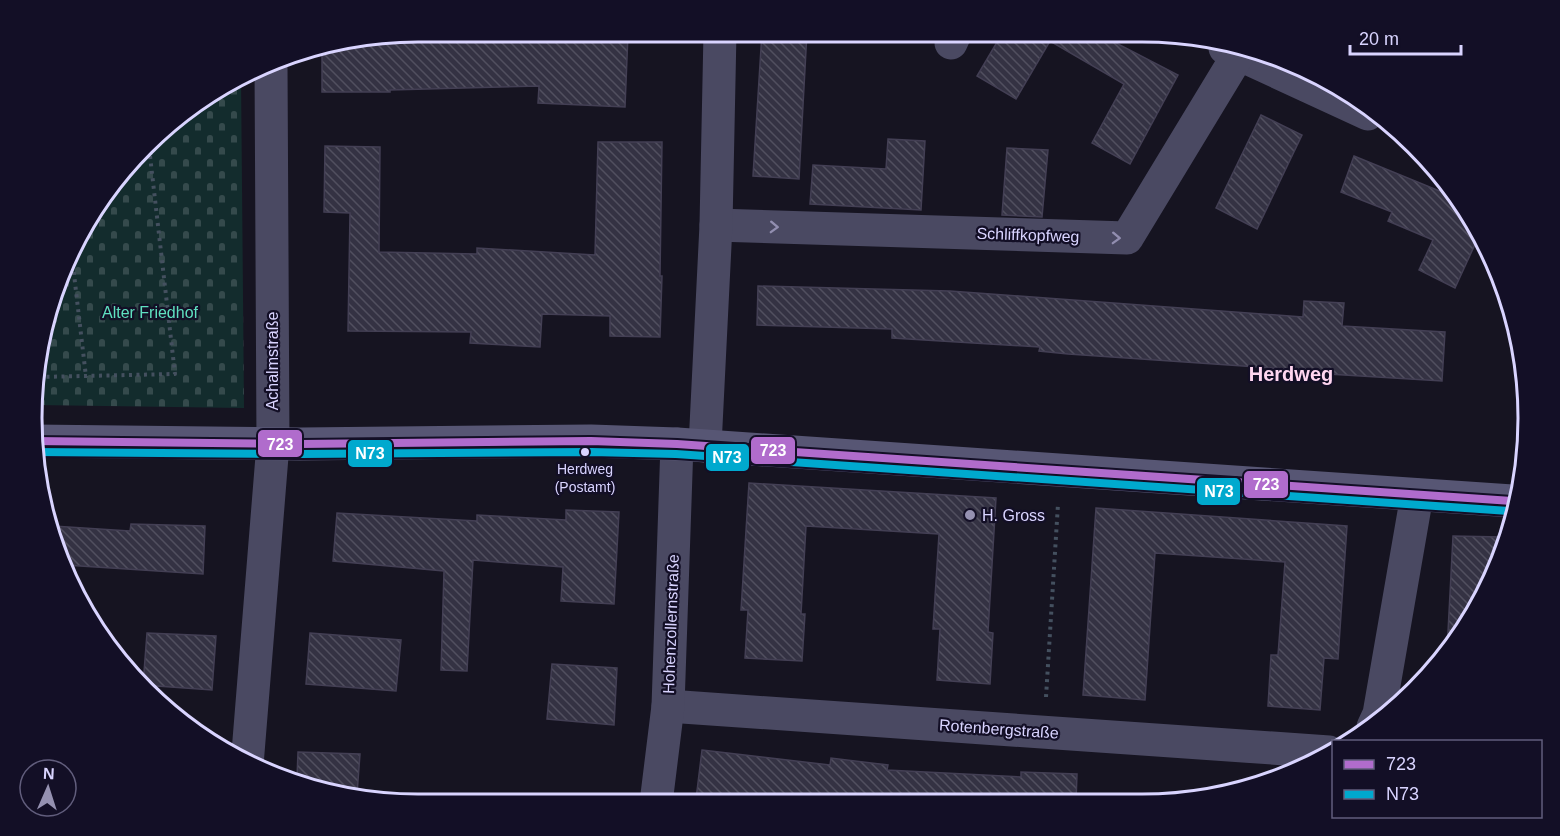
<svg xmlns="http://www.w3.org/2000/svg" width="1560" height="836" font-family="Helvetica,sans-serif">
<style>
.cemetery{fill:url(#cemetery-stones)}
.building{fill:url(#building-back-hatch);stroke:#433f54;stroke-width:1.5}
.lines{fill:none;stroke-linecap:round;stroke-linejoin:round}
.path{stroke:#44505f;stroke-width:4;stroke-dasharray:3 4.5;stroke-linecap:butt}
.street{stroke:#4a4962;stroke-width:33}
.secondary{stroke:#575674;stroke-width:33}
.bus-1-casing{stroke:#130f26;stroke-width:12}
.bus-2-casing{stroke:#130f26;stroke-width:12}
.bus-1{stroke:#b06ccc;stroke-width:8}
.bus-2{stroke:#00a9ce;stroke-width:8}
.oneway{stroke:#928eb0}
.bus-dot{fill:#d9d4ff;stroke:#130f26;stroke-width:2}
.poi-dot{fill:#9591b1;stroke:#130f26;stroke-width:2}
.labels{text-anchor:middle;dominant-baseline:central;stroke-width:4.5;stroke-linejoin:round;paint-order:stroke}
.bus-label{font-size:14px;fill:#d9d4ff;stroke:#130f26}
.street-label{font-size:16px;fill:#d9d4ff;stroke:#130f26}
.park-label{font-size:16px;fill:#5fe0c0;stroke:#130f26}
.poi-label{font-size:16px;fill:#d9d4ff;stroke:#130f26;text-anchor:start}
.quarter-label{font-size:20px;font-weight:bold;fill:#ffd6f0;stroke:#130f26}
.rim{fill:none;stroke:#d9d4ff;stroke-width:3}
.line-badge{stroke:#130f26;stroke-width:2}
.badge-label{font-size:16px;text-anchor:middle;font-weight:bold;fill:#fff}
</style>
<defs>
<pattern id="cemetery-stones" width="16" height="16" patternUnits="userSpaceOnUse" patternTransform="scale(1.5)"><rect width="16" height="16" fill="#132c2d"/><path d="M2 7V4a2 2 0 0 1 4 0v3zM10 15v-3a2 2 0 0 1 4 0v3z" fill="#354a4c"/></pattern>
<pattern id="building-back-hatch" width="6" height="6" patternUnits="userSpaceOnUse" patternTransform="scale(1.5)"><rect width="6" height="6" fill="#343243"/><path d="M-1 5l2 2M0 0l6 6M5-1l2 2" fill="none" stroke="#514f5f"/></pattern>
</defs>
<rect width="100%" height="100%" fill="#161421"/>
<path class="cemetery" d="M241 80 244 408 36 405 45 318 96 204 182 112Z"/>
<g class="building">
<path d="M418 32H571L628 34 625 107 538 103 539 86 390 90V92H322V47Z"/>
<path d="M762 32H807L799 179 753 176Z"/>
<path d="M1003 32H1122L1116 43 1178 75 1130 164 1092 143 1124 84 1050 41 1016 99 977 76Z"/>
<path d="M1261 115 1302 135 1257 229 1216 208Z"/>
<path d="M888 139 925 141 921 210 810 204 813 165 886 169Z"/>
<path d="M598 142H662L660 276H662L660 337 610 336V316L542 314 540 347 470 343 471 332 348 331 350 213 324 212 325 146 380 147 379 252 477 254V248L595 255Z"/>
<path d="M1007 148 1048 150 1042 217 1002 215Z"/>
<path d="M1354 156 1452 196 1477 240 1455 288 1419 270 1433 240 1388 221 1392 212 1341 192Z"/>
<path d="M758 286 950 291 1303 317 1304 301 1344 303 1342 326 1445 332 1442 381 1328 374V372L1068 354 1039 351 1040 347 892 338V329L757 325Z"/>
<path d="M749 483 996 498 988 632 993 633 990 684 937 680 940 629H933L939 534 806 526 801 614H805L802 661 745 658 748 610H741Z"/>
<path d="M1096 508 1347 526 1338 659 1324 658 1320 710 1268 706 1271 655H1278L1285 562 1155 553 1145 700 1083 695Z"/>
<path d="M566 510 619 512 614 604 561 601 563 567 473 560 467 671 441 670 444 571 333 561 337 513 477 521V515L566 520Z"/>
<path d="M131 524 205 526 203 574 65 565 54 526 130 531Z"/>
<path d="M1453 536 1502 537 1488 589 1447 651Z"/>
<path d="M147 633 216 636 212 690 143 685Z"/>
<path d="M310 633 401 640 396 691 306 684Z"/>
<path d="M552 664 617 668 614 725 547 719Z"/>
<path d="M702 750 830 765 831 758 888 765 887 770 1021 777V772L1077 774 1076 802H843L787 796 786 802 724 803 696 799Z"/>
<path d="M298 752 360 754 357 794 297 778Z"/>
</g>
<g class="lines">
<g class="path">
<path d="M72 257 86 377"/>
<path d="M39 377 175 374 149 147"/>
<path d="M1046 697 1058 504"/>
</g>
<g class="street">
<path d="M951 43 956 32"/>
<path d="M1225 48 1368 114"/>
<path d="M716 225 1127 238 1238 55"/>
<path d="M705 446 716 225 720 32"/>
<path d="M668 706 1329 752"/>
<path d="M1373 727 1379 714 1417 495"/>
<path d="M247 765 273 444 271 64"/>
<path d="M656 803 668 706 677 444"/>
</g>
<path class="secondary" d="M33 441 300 444 591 441 677 444 1512 501"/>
<defs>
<path id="bus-1" d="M33 441 300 444 591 441 677 444 1512 501"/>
<path id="bus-2" d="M34 452 300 454 591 452 676 454 1509 511"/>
</defs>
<use href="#bus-1" class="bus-1-casing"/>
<use href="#bus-2" class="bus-2-casing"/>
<use href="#bus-1" class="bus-1"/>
<use href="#bus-2" class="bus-2"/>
</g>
<defs><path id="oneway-chevron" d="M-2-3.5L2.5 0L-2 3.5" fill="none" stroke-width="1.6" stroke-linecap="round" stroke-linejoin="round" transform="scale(1.5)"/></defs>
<g class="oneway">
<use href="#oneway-chevron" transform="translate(774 227) rotate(2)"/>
<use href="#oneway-chevron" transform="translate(1116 238) rotate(2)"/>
</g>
<circle class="bus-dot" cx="585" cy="452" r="5"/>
<circle class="poi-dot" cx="970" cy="515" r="6"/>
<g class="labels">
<g class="bus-label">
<text x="585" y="469">Herdweg<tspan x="585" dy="18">(Postamt)</tspan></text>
</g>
<g class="street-label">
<text transform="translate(1028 235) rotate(2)">Schliffkopfweg</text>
<text transform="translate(272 361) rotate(-90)">Achalmstraße</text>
<text transform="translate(671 624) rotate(-88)">Hohenzollernstraße</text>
<text transform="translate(999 729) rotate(4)">Rotenbergstraße</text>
</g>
<g class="park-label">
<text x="150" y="312">Alter Friedhof</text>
</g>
<g class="poi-label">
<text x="982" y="515">H. Gross</text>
</g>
<g class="quarter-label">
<text x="1291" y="374">Herdweg</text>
</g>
</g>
<path d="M0 0H1560V836H0ZM418 42H1142A376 376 0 0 1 1518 418V418A376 376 0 0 1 1142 794H418A376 376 0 0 1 42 418V418A376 376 0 0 1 418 42Z" fill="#130f26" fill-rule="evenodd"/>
<path class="rim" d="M418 42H1142A376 376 0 0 1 1518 418V418A376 376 0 0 1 1142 794H418A376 376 0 0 1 42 418V418A376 376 0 0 1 418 42Z"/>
<g class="line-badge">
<rect x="257" y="429" width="46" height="29" rx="6" fill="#b06ccc"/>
<rect x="750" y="436" width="46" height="29" rx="6" fill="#b06ccc"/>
<rect x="347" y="439" width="46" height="29" rx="6" fill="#00a9ce"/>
<rect x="705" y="443" width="45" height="29" rx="6" fill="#00a9ce"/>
<rect x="1243" y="470" width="46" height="29" rx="6" fill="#b06ccc"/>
<rect x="1196" y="477" width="45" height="29" rx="6" fill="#00a9ce"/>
</g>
<g class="badge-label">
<text x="280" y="450">723</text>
<text x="773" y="456">723</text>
<text x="370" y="459">N73</text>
<text x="727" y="463">N73</text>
<text x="1266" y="490">723</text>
<text x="1219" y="497">N73</text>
</g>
<rect x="1332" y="740" width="210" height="78" fill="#130f26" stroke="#625e7d" stroke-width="1.5"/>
<rect x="1344" y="760" width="30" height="9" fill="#b06ccc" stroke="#625e7d" stroke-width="1.5"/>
<text x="1386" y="770" font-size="18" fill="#d9d4ff">723</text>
<rect x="1344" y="790" width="30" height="9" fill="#00a9ce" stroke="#625e7d" stroke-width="1.5"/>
<text x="1386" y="800" font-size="18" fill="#d9d4ff">N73</text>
<g transform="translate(48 788) rotate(3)"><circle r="28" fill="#130f26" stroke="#625e7d" stroke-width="1.5"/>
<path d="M0-4.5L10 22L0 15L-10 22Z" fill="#9591b1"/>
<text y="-9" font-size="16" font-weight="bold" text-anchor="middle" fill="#d9d4ff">N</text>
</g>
<path d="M1350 45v9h111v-9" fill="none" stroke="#d9d4ff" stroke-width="3"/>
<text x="1359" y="45" font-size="18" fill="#d9d4ff" stroke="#130f26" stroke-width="4.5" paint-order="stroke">20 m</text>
</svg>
